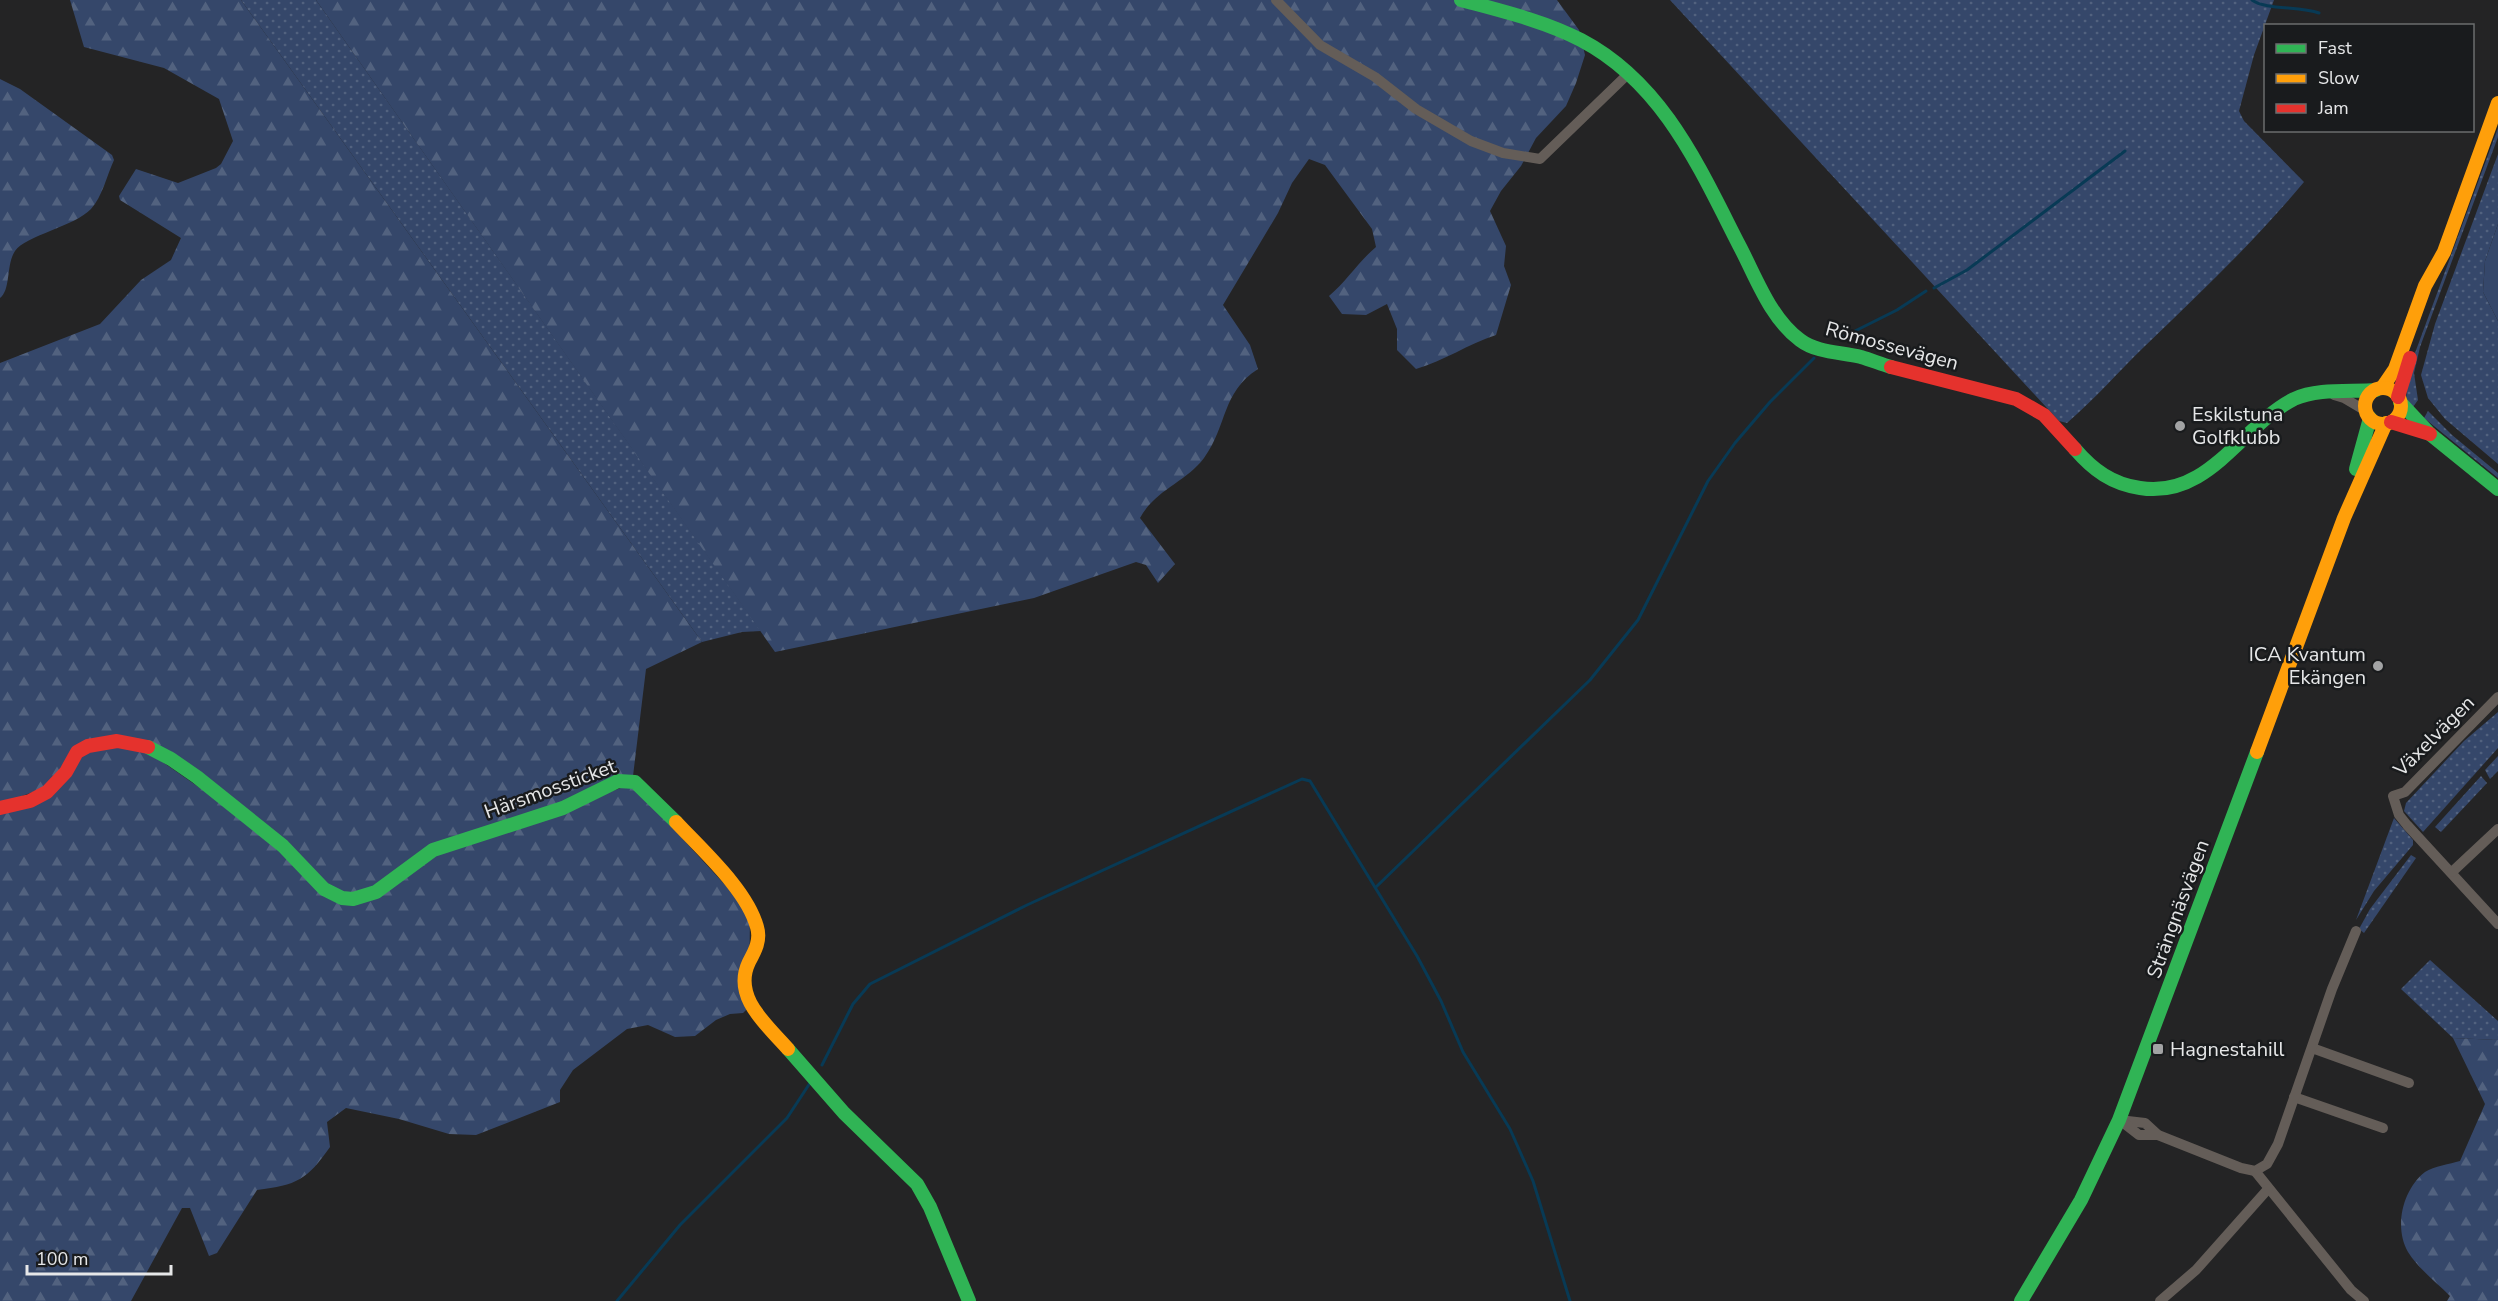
<svg xmlns="http://www.w3.org/2000/svg" width="2498" height="1301" font-family="'Nunito Sans',sans-serif">
<style>
.grass{fill:url(#grass-dots)}
.forest{fill:url(#forest-firs)}
.garden{fill:#35476a}
.lines{fill:none;stroke-linecap:round;stroke-linejoin:round}
.stream{stroke:#083a55;stroke-width:3}
.street{stroke:#645d58;stroke-width:10}
.fast{stroke:#30b455;stroke-width:14}
.slow{stroke:#ff9f0a;stroke-width:14}
.jam{stroke:#e5322d;stroke-width:14}
.poi-dot{fill:#a2a3a4;stroke:#191b1d;stroke-width:2}
.labels{text-anchor:middle;dominant-baseline:central;stroke-width:5;stroke-linejoin:round;paint-order:stroke}
.street-label{font-size:20px;fill:#e6e7e8;stroke:#191b1d}
.poi-label{font-size:20px;fill:#e6e7e8;stroke:#191b1d;text-anchor:start}
</style>
<defs>
<pattern id="grass-dots" width="8" height="8" patternUnits="userSpaceOnUse" patternTransform="scale(1.5)"><rect width="8" height="8" fill="#35476a"/><path d="M2 2h.1M6 6h.1" fill="none" stroke="#52627f" stroke-width="1.8" stroke-linecap="round"/></pattern>
<pattern id="forest-firs" width="22" height="20" patternUnits="userSpaceOnUse" patternTransform="scale(1.5)"><rect width="22" height="20" fill="#35476a"/><path d="M5 1l3.5 6h-7zM16 11l3.5 6h-7z" fill="#52627f"/></pattern>
</defs>
<rect width="100%" height="100%" fill="#242425"/>
<g class="grass">
<path d="M241 0H316L761 631 742 632 702 642Z"/>
<path d="M1670 0H2274L2254 55 2239 111 2244 121 2304 182C2255 241 2200 293 2145 346 2119 371 2095 399 2067 423L2059 421Z"/>
<path d="M2498 128V137L2420 347 2414 373 2418 400 2413 407 2406 401 2408 372Z"/>
<path d="M2498 154V224L2485 261 2483 292 2498 321V464L2445 419 2428 398 2421 375 2435 324Z"/>
<path d="M2428 411 2452 435 2498 473V478L2424 418Z"/>
<path d="M2498 712V748L2423 832 2404 811 2406 803 2464 741Z"/>
<path d="M2498 756V771L2490 779 2485 770Z"/>
<path d="M2481 776 2487 783 2441 832 2435 827Z"/>
<path d="M2394 818 2413 840V845L2374 891 2356 920Z"/>
<path d="M2411 855 2416 858 2364 933 2359 929 2370 909Z"/>
<path d="M2430 960 2498 1021V1040L2453 1038 2401 989Z"/>
</g>
<g class="forest">
<path d="M70 0H241L702 642 646 669 633 776 564 804 426 848 366 893H339L187 764 97 741 52 785 0 804V363L100 324 141 280 171 260 181 238 120 200 119 196 136 169 178 183 216 168 221 164 233 141 219 99 164 68 84 47Z"/>
<path d="M316 0H1557L1579 30 1585 55 1576 83 1566 106 1536 138 1521 166 1501 191 1490 211 1506 246 1504 266 1511 285 1496 335C1468 344 1444 361 1416 369L1397 350V329L1387 304 1366 315 1342 314 1329 296C1347 281 1358 262 1376 247L1372 229 1325 165 1309 159 1292 183 1278 213 1223 305 1250 345 1258 369C1221 393 1228 425 1204 458 1186 482 1155 490 1140 518L1175 564 1158 583 1146 565 1136 562 1034 598 775 652Z"/>
<path d="M0 79 20 89 112 155 114 160C107 175 102 197 91 209 75 226 25 236 15 251 6 264 11 290 0 298Z"/>
<path d="M138 745 285 847 351 901 416 862 632 784 750 912 749 1007 743 1013 730 1014 716 1020 695 1036 675 1037 648 1025 627 1029 573 1070 560 1090V1102L476 1135 449 1134 399 1119 346 1108 327 1122 330 1147C307 1180 297 1185 257 1190L217 1253 209 1256 190 1208H182L131 1301H0V809L18 806 89 749Z"/>
<path d="M2453 1038 2498 1040V1301H2447L2450 1296C2436 1282 2418 1268 2408 1252 2394 1228 2402 1190 2425 1172 2434 1166 2450 1164 2460 1161L2485 1104Z"/>
</g>
<path class="garden" d="M2498 224V321L2483 292 2485 261Z"/>
<g class="lines">
<g class="stream">
<path d="M2252 0C2265 10 2300 6 2319 13"/>
<path d="M1934 288 1967 270 2125 151"/>
<path d="M1843 337 1897 310 1926 291"/>
<path d="M1376 887 1590 680 1638 620 1708 481 1735 443 1770 402 1814 358"/>
<path d="M822 1065 853 1004 870 984 1027 905 1302 779 1310 781 1417 956 1441 1001 1463 1052 1510 1129 1533 1181 1570 1301"/>
<path d="M617 1301 680 1225 787 1118 810 1083"/>
</g>
<g class="street">
<path d="M1276 0 1320 45 1375 77 1416 109 1471 141 1503 153 1540 159 1629 73"/>
<path d="M2334 395 2344 398 2366 411"/>
<path d="M2498 697 2405 792 2393 796 2399 815 2407 825 2498 924"/>
<path d="M2452 872 2498 829"/>
<path d="M2312 1048 2409 1083"/>
<path d="M2294 1097 2383 1128"/>
<path d="M2119 1120 2145 1123 2158 1135 2241 1168 2255 1171 2267 1164 2278 1144 2332 989 2356 931"/>
<path d="M2121 1121 2139 1135H2158"/>
<path d="M2255 1171 2351 1290 2364 1301"/>
<path d="M2160 1301 2196 1270 2268 1189"/>
</g>
<g class="fast">
<path d="M1461 0C1502 11 1544 21 1581 40 1663 83 1699 167 1739 245 1756 277 1770 318 1800 340 1817 353 1841 352 1861 357 1871 360 1881 364 1891 367"/>
<path d="M2400 402 2430 434 2498 489"/>
<path d="M2075 449C2093 470 2112 484 2140 488 2209 499 2241 426 2294 399 2318 388 2350 392 2376 390"/>
<path d="M2356 469 2370 418"/>
<path d="M148 747 171 759 197 777 283 846 324 889 342 898 353 899 376 892 433 850 563 808 618 781 635 782 676 822"/>
<path d="M788 1049 844 1113 917 1184 930 1207 969 1301"/>
<path d="M2021 1301 2081 1200 2119 1120 2257 752"/>
</g>
<g class="slow">
<path d="M2382 388 2395 369 2425 286 2444 252 2498 103"/>
<circle cx="2383" cy="406" r="18"/>
<path d="M2257 752 2344 518 2386 423"/>
<path d="M676 822C702 850 747 890 757 927 761 940 755 951 749 962 732 997 767 1025 788 1049"/>
</g>
<g class="jam">
<path d="M1891 367 2016 399 2044 415 2075 449"/>
<path d="M2398 397 2410 358"/>
<path d="M2391 422 2430 434"/>
<path d="M0 808 30 801 47 792 66 772 77 752 88 746 117 741 148 747"/>
</g>
</g>
<g class="poi-dot">
<circle cx="2180" cy="426" r="6"/>
<circle cx="2378" cy="666" r="6"/>
<rect x="2152" y="1043" width="12" height="12" rx="3"/>
</g>
<g class="labels">
<g class="street-label">
<text transform="translate(1892 346) rotate(15)">Römossevägen</text>
<text transform="translate(2434 736) rotate(-45)">Växelvägen</text>
<text transform="translate(550 789) rotate(-20)">Härsmossticket</text>
<text transform="translate(2178 909) rotate(-70)">Strängnäsvägen</text>
</g>
<g class="poi-label">
<text x="2192" y="414">Eskilstuna<tspan x="2192" dy="23">Golfklubb</tspan></text>
<text x="2366" y="654" text-anchor="end">ICA Kvantum<tspan x="2366" dy="23">Ekängen</tspan></text>
<text x="2170" y="1049">Hagnestahill</text>
</g>
</g>
<rect x="2264" y="24" width="210" height="108" fill="#191b1d" stroke="#6b6d6e" stroke-width="1.5"/>
<rect x="2276" y="44" width="30" height="9" fill="#30b455" stroke="#6b6d6e" stroke-width="1.5"/>
<text x="2318" y="54" font-size="18" fill="#e6e7e8">Fast</text>
<rect x="2276" y="74" width="30" height="9" fill="#ff9f0a" stroke="#6b6d6e" stroke-width="1.5"/>
<text x="2318" y="84" font-size="18" fill="#e6e7e8">Slow</text>
<rect x="2276" y="104" width="30" height="9" fill="#e5322d" stroke="#6b6d6e" stroke-width="1.5"/>
<text x="2318" y="114" font-size="18" fill="#e6e7e8">Jam</text>
<path d="M27 1265v9h144v-9" fill="none" stroke="#e6e7e8" stroke-width="3"/>
<text x="36" y="1265" font-size="18" fill="#e6e7e8" stroke="#191b1d" stroke-width="4.5" paint-order="stroke">100 m</text>
</svg>
